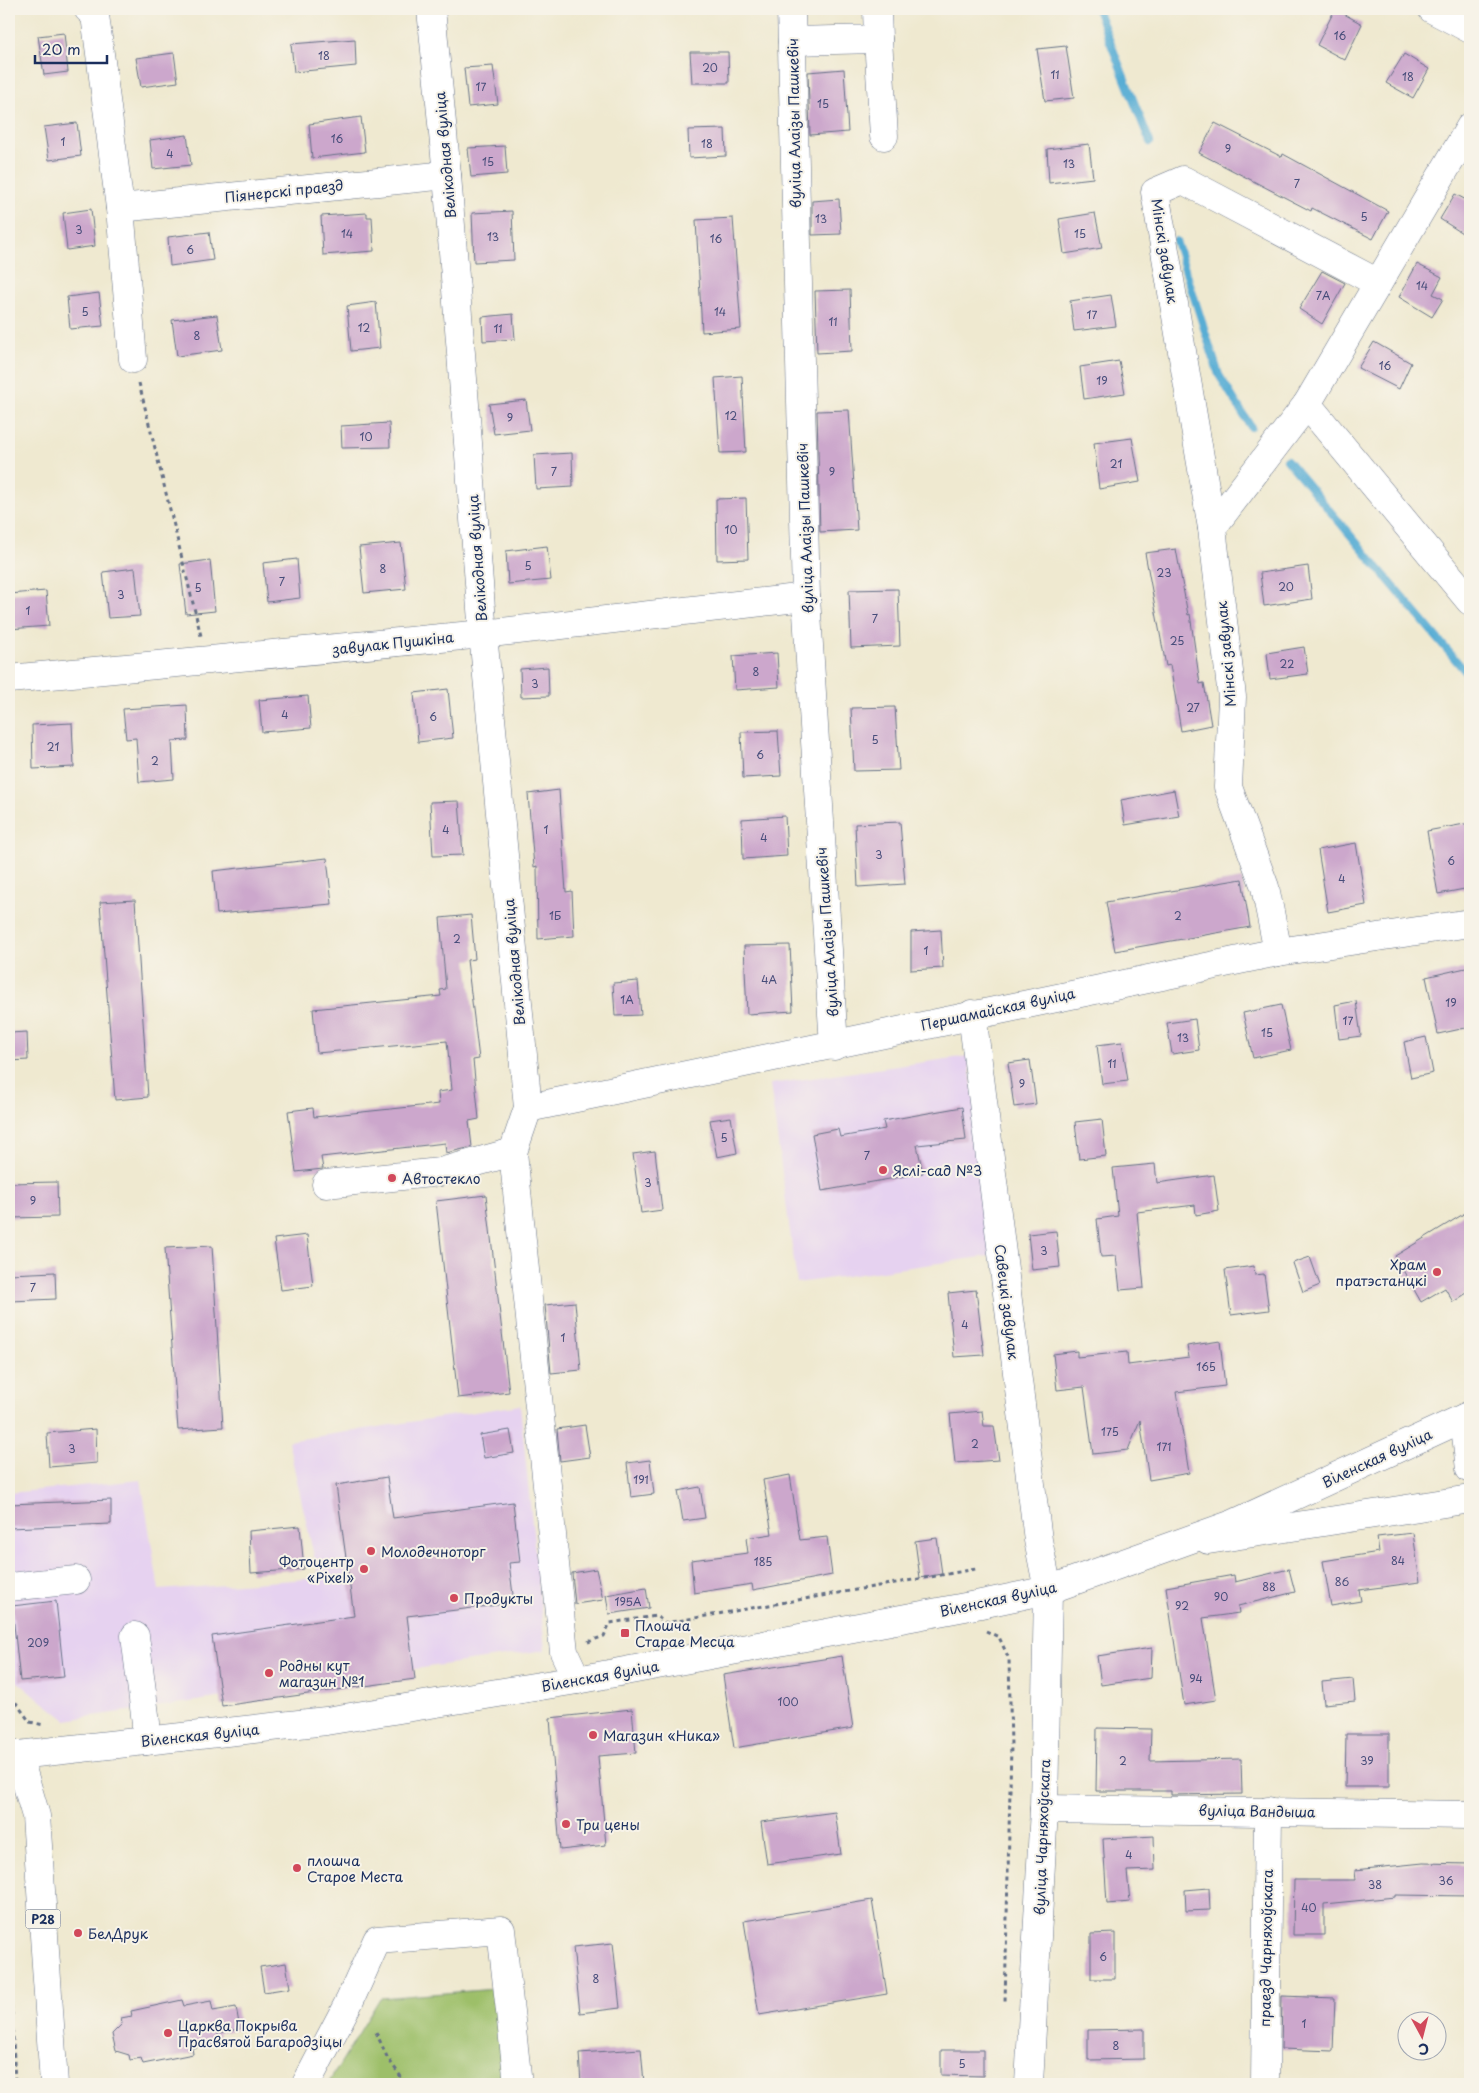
<svg xmlns="http://www.w3.org/2000/svg" width="1479" height="2093" font-family="'Playpen Sans',sans-serif">
<style>
.built{fill:#e6d2f0}
.green{fill:#9dbf69;stroke:#5c7764}
.lines{fill:none;stroke-linecap:round;stroke-linejoin:round}
.stream{stroke:#58add4;stroke-width:8}
.building{fill:#cca7cc}
.minor-casing{stroke:#657086;stroke-width:29}
.major-casing{stroke:#657086;stroke-width:29}
.path{stroke:#657086;stroke-width:3;stroke-dasharray:4 4;stroke-linecap:butt}
.minor{stroke:#fff;stroke-width:28}
.major{stroke:#fff;stroke-width:28}
.poi-dot{fill:#d1495b;stroke:#f7f3e8;stroke-width:2}
.labels{text-anchor:middle;dominant-baseline:central;stroke-width:4;stroke-linejoin:round;paint-order:stroke}
.number-label{font-size:11px;fill:#474d7a}
.shield{fill:#f7f3e8;stroke:#5d6a87;stroke-width:1}
.shield-label{font-size:12px;font-weight:bold;fill:#1b2f5e}
.street-label{font-size:14px;fill:#1b2f5e;stroke:#f7f3e8}
.poi-label{font-size:14px;fill:#1b2f5e;stroke:#f7f3e8;text-anchor:start}
</style>
<rect width="100%" height="100%" fill="#f7f3e8"/>
<filter id="ink" filterUnits="userSpaceOnUse"><feTurbulence type="fractalNoise" baseFrequency=".02" numOctaves="2"/><feDisplacementMap in="SourceGraphic" scale="10" xChannelSelector="R" yChannelSelector="G"/><feConvolveMatrix kernelMatrix="1 2 1 2 8 2 1 2 1" color-interpolation-filters="sRGB"/></filter>
<filter id="wash" filterUnits="userSpaceOnUse"><feTurbulence type="fractalNoise" baseFrequency=".0096" numOctaves="4" result="noise"/><feDisplacementMap in="SourceGraphic" scale="20" xChannelSelector="R" yChannelSelector="G"/><feGaussianBlur stdDeviation="1.12" result="paint"/><feColorMatrix in="noise" values="0 0 0 0 0 0 0 0 0 0 0 0 0 0 0 0 0 1.4 0 .05"/><feComposite in="paint" operator="in"/></filter>
<g filter="url(#wash)">
<rect width="100%" height="100%" fill="#efe9d0"/>
<g class="built">
<path d="M968 1056 996 1255 797 1283 770 1084Z"/>
<path d="M520 1405 545 1650 66 1720 9 1675V1493L141 1480 159 1590 319 1578 288 1441Z"/>
</g>
<path class="green" d="M495 1989 505 2084H328L380 1998Z"/>
<g class="lines">
<g class="stream">
<path d="M1097 9 1150 142"/>
<path d="M1176 241 1219 375 1251 427"/>
<path d="M1287 460 1470 677"/>
</g>
</g>
<g id="blocks">
<g class="building">
<path d="M1335 9 1362 24 1345 60 1317 45Z"/>
<path d="M64 33 68 72 44 75 38 36Z"/>
<path d="M355 39 356 66 294 72 291 44Z"/>
<path d="M1066 46 1074 98 1045 101 1037 49Z"/>
<path d="M690 52H728L729 83H692Z"/>
<path d="M174 53 178 82 141 87 136 58Z"/>
<path d="M1404 54 1429 69 1413 98 1386 83Z"/>
<path d="M493 66 498 104 468 107 464 68Z"/>
<path d="M844 69 848 132 810 135 808 72Z"/>
<path d="M361 117 365 152 312 158 309 124Z"/>
<path d="M77 123 81 156 49 160 44 127Z"/>
<path d="M1215 123 1282 157 1283 154 1388 211 1373 239 1312 208 1311 211 1199 153Z"/>
<path d="M725 129 726 156 689 158 688 130Z"/>
<path d="M187 135 191 165 153 169 150 140Z"/>
<path d="M1089 144 1093 178 1049 183 1047 149Z"/>
<path d="M505 146 507 174 471 177 468 148Z"/>
<path d="M1455 194 1470 202V238L1440 219Z"/>
<path d="M839 199 841 234 812 235V201Z"/>
<path d="M91 209 95 246 67 250 63 213Z"/>
<path d="M512 211 514 260 474 262 472 213Z"/>
<path d="M367 213V217H372L374 251 323 255 321 216Z"/>
<path d="M1095 213 1102 248 1064 254 1059 219Z"/>
<path d="M733 218 741 329 702 332 696 220Z"/>
<path d="M209 232 213 260 170 266 168 237Z"/>
<path d="M1417 264 1442 277 1433 294 1443 299 1432 317 1399 297Z"/>
<path d="M1322 271 1345 283 1322 324 1299 309Z"/>
<path d="M850 290 852 351 817 353 815 291Z"/>
<path d="M99 293 103 326 70 329 67 297Z"/>
<path d="M1111 295 1116 326 1074 331 1070 301Z"/>
<path d="M376 302 380 348 351 351 347 306Z"/>
<path d="M513 314 515 339 483 341 482 317Z"/>
<path d="M217 315 222 350 177 356 172 320Z"/>
<path d="M1374 342 1411 363 1399 389 1358 368Z"/>
<path d="M1119 361 1125 393 1084 399 1080 367Z"/>
<path d="M742 376 746 452 720 453 715 378Z"/>
<path d="M526 400 530 430 494 434 489 404Z"/>
<path d="M849 410 857 530 820 532 817 411Z"/>
<path d="M389 423 390 447 342 448 341 426Z"/>
<path d="M1132 438 1140 482 1099 489 1094 443Z"/>
<path d="M572 453 573 487 536 489 534 455Z"/>
<path d="M746 498 748 559 717 560 716 499Z"/>
<path d="M401 543 406 589 364 593 359 547Z"/>
<path d="M547 546 551 580 508 584 506 551Z"/>
<path d="M1176 549 1188 615 1190 614 1200 684 1204 683 1211 725 1181 731 1170 665 1166 666 1145 553Z"/>
<path d="M297 559 300 598 267 602 263 563Z"/>
<path d="M210 560 215 611 186 614 180 564Z"/>
<path d="M1308 566 1312 599 1264 606 1260 573Z"/>
<path d="M135 568 140 616 108 618 103 572Z"/>
<path d="M898 589 900 646 851 648 849 590Z"/>
<path d="M46 591 49 626 9 629V594Z"/>
<path d="M1304 647 1308 674 1270 679 1267 653Z"/>
<path d="M777 653 779 687 735 690 733 656Z"/>
<path d="M548 667 549 696 521 697 520 669Z"/>
<path d="M448 689 453 738 418 742 414 693Z"/>
<path d="M308 696 311 728 262 732 259 700Z"/>
<path d="M187 705 188 740 172 741 174 779 139 782 136 738 126 739 123 709Z"/>
<path d="M895 707 899 770 854 771 851 708Z"/>
<path d="M72 723 74 767 33 769 32 725Z"/>
<path d="M778 731 781 776 743 778 741 732Z"/>
<path d="M559 790 566 892 572 891 574 936 538 939 537 866 534 867 528 794Z"/>
<path d="M1174 790 1179 816 1125 825 1121 800Z"/>
<path d="M459 801 463 855 433 856 430 802Z"/>
<path d="M785 816 787 856 743 859 742 819Z"/>
<path d="M900 822 905 884 858 887 855 824Z"/>
<path d="M1470 823V888L1438 894 1427 831Z"/>
<path d="M1356 843 1366 905 1328 912 1318 850Z"/>
<path d="M327 858 332 904 217 914 213 871Z"/>
<path d="M1242 879 1250 927 1115 951 1106 902Z"/>
<path d="M135 900 148 1097 115 1100 100 902Z"/>
<path d="M471 915 475 959 467 960 479 1059 473 1060 479 1119 469 1121 472 1147 446 1153 445 1143 321 1157 323 1169 296 1172 288 1111 313 1108 314 1117 439 1104 438 1092 452 1090 447 1041 317 1053 313 1009 441 996 440 990 446 989 440 918Z"/>
<path d="M941 930 943 968 911 970V932Z"/>
<path d="M790 945 793 1011 747 1014 744 946Z"/>
<path d="M1470 967V1027L1438 1034 1426 977Z"/>
<path d="M638 981 641 1015 615 1016 613 983Z"/>
<path d="M1356 1001 1361 1036 1339 1039 1335 1005Z"/>
<path d="M1281 1005 1291 1050 1253 1058 1243 1013Z"/>
<path d="M1195 1019 1199 1050 1172 1054 1167 1023Z"/>
<path d="M27 1032 28 1060 9 1061V1033Z"/>
<path d="M1426 1037 1433 1073 1411 1078 1404 1042Z"/>
<path d="M1122 1042 1128 1081 1102 1084 1097 1045Z"/>
<path d="M1030 1060 1036 1104 1014 1107 1008 1063Z"/>
<path d="M962 1107 966 1140 917 1145 923 1173 822 1191 812 1134 838 1129 840 1137 885 1129 883 1121Z"/>
<path d="M731 1117 737 1153 717 1157 710 1120Z"/>
<path d="M1102 1119 1106 1156 1079 1159 1075 1122Z"/>
<path d="M655 1151 662 1210 641 1213 633 1154Z"/>
<path d="M1155 1164 1157 1183 1214 1175 1219 1211 1196 1215 1195 1205 1137 1212 1144 1288 1120 1290 1116 1256 1101 1257 1097 1219 1118 1216 1113 1168Z"/>
<path d="M57 1182 58 1217 9 1218V1183Z"/>
<path d="M486 1195 509 1392 458 1398 436 1201Z"/>
<path d="M1470 1210V1291L1453 1302 1445 1288 1421 1302 1395 1256Z"/>
<path d="M1056 1231 1060 1267 1032 1270 1028 1234Z"/>
<path d="M307 1235 313 1286 281 1290 274 1239Z"/>
<path d="M212 1246 223 1427 178 1430 165 1248Z"/>
<path d="M1310 1257 1320 1285 1303 1292 1293 1263Z"/>
<path d="M1254 1266 1255 1275 1264 1274 1269 1310 1231 1315 1225 1270Z"/>
<path d="M55 1272 56 1299 11 1301 9 1274Z"/>
<path d="M976 1290 984 1355 954 1357 948 1293Z"/>
<path d="M575 1302 581 1370 551 1373 545 1305Z"/>
<path d="M1220 1341 1225 1386 1176 1392 1189 1473 1149 1480 1140 1420 1128 1450 1093 1454 1084 1387 1057 1390 1053 1354 1077 1351V1357L1127 1352 1128 1365 1189 1357 1187 1346Z"/>
<path d="M982 1411 984 1426H994L999 1460 955 1463 950 1414Z"/>
<path d="M585 1425 590 1457 560 1461 557 1429Z"/>
<path d="M96 1429 97 1463 49 1467 47 1433Z"/>
<path d="M510 1430 514 1453 484 1458 480 1435Z"/>
<path d="M650 1460 654 1494 631 1497 627 1463Z"/>
<path d="M790 1475 800 1540 827 1537 832 1575 753 1590 752 1584 694 1593 691 1560 748 1553 746 1538 772 1534 763 1480Z"/>
<path d="M387 1477 393 1518 513 1502 520 1562 509 1563 514 1603 407 1616 415 1679 222 1706 212 1636 354 1616 336 1485Z"/>
<path d="M700 1487 705 1518 683 1521 678 1491Z"/>
<path d="M111 1500V1524L9 1528V1504Z"/>
<path d="M300 1526 304 1569 251 1573 249 1531Z"/>
<path d="M1413 1533 1420 1582 1359 1590 1361 1601 1331 1606 1323 1561 1379 1552 1377 1537Z"/>
<path d="M937 1538 942 1574 920 1578 915 1541Z"/>
<path d="M596 1569 603 1600 575 1604 572 1573Z"/>
<path d="M1289 1569 1295 1592 1238 1606 1239 1613 1203 1618 1216 1700 1184 1705 1166 1587 1234 1575 1235 1582Z"/>
<path d="M646 1588 649 1608 609 1614 606 1595Z"/>
<path d="M56 1601 64 1677 20 1681 12 1606Z"/>
<path d="M1152 1648 1151 1678 1101 1685 1097 1656Z"/>
<path d="M842 1656 853 1728 734 1748 723 1675Z"/>
<path d="M1353 1679 1355 1701 1324 1704 1322 1682Z"/>
<path d="M632 1709 636 1753 598 1756 606 1845 560 1850 550 1718Z"/>
<path d="M1097 1728 1151 1729 1150 1761 1241 1759 1242 1794 1171 1795V1791H1096Z"/>
<path d="M1346 1734H1389V1787H1345Z"/>
<path d="M835 1812 841 1854 767 1864 761 1822Z"/>
<path d="M1154 1836 1155 1870 1127 1871 1130 1902 1107 1904 1103 1839Z"/>
<path d="M1423 1863 1470 1864V1896L1395 1895V1897L1324 1904V1935H1293L1294 1880H1356L1355 1870Z"/>
<path d="M1209 1888 1210 1910 1186 1911 1185 1890Z"/>
<path d="M872 1900 887 1994 759 2015 744 1921Z"/>
<path d="M1115 1933V1979H1091V1934Z"/>
<path d="M613 1943 620 2008 580 2013 573 1947Z"/>
<path d="M286 1963 290 1988 264 1992 260 1967Z"/>
<path d="M1282 1996 1335 1998 1333 2051 1281 2049Z"/>
<path d="M182 2000 184 2006 211 2001 213 2011 236 2007 240 2029 218 2033 220 2042 192 2048 193 2054 143 2064 141 2058 130 2060 129 2055 116 2051 112 2034 122 2024 121 2018 132 2016 131 2011Z"/>
<path d="M1144 2029V2059L1088 2060V2030Z"/>
<path d="M641 2049 644 2084H581L579 2053Z"/>
<path d="M941 2050H983V2076L941 2075Z"/>
</g>
</g>
</g>
<g filter="url(#ink)">
<use href="#blocks" fill-opacity="0" stroke="#657086" stroke-width="1"/>
<g class="lines">
<defs>
<g id="minor">
<path d="M88 9 95 15 120 208 133 359"/>
<path d="M431 9 447 175 483 634 528 1108 513 1152 564 1652 577 1680"/>
<path d="M791 9 806 597 834 1046"/>
<path d="M1432 9 1470 29"/>
<path d="M878 39 884 136"/>
<path d="M792 41 878 39 877 9"/>
<path d="M120 208 447 175"/>
<path d="M1307 404 1470 601"/>
<path d="M1212 528 1155 192 1183 180 1378 283"/>
<path d="M9 679 483 634 806 597"/>
<path d="M1278 952 1265 887 1228 787 1232 697 1212 528 1307 404 1470 127"/>
<path d="M972 1014 1038 1540 1048 1590"/>
<path d="M528 1108 1278 952 1470 923"/>
<path d="M326 1184 440 1172 513 1152"/>
<path d="M1464 1418 1470 1469"/>
<path d="M1208 1540 1470 1499"/>
<path d="M9 1587 76 1580"/>
<path d="M135 1636 146 1723V1741"/>
<path d="M1044 1809 1470 1815"/>
<path d="M306 2084 350 2000 377 1940 501 1930 518 2084"/>
<path d="M1265 2084 1268 1811"/>
</g>
<g id="major">
<path d="M18 1755 36 1816 54 2084"/>
<path d="M9 1756 326 1721 577 1680 981 1604 1048 1590 1233 1524 1470 1415"/>
<path d="M1029 2084 1044 1809 1048 1590"/>
</g>
</defs>
<use href="#minor" class="minor-casing"/>
<use href="#major" class="major-casing"/>
<g class="path">
<path d="M139 383 201 636"/>
<path d="M986 1631 999 1637 1009 1659 1011 1746 1005 2002"/>
<path d="M588 1642 604 1636 610 1623 656 1616 666 1623 976 1569"/>
<path d="M11 1696 30 1722 44 1725"/>
<path d="M9 1949 15 2084"/>
<path d="M376 2032 387 2057 406 2084"/>
</g>
<use href="#minor" class="minor"/>
<use href="#major" class="major"/>
</g>
</g>
<g class="poi-dot">
<circle cx="883" cy="1170" r="5"/>
<circle cx="392" cy="1178" r="5"/>
<circle cx="1437" cy="1272" r="5"/>
<circle cx="371" cy="1551" r="5"/>
<circle cx="364" cy="1569" r="5"/>
<circle cx="454" cy="1598" r="5"/>
<rect x="620" y="1628" width="10" height="10" rx="2.5"/>
<circle cx="269" cy="1673" r="5"/>
<circle cx="593" cy="1735" r="5"/>
<circle cx="566" cy="1824" r="5"/>
<circle cx="297" cy="1868" r="5"/>
<circle cx="78" cy="1933" r="5"/>
<circle cx="168" cy="2033" r="5"/>
</g>
<g class="labels">
<g class="number-label">
<text x="1340" y="35">16</text>
<text x="324" y="55">18</text>
<text x="710" y="67">20</text>
<text x="1055" y="74">11</text>
<text x="1408" y="76">18</text>
<text x="481" y="86">17</text>
<text x="823" y="103">15</text>
<text x="337" y="138">16</text>
<text x="63" y="141">1</text>
<text x="707" y="143">18</text>
<text x="1228" y="148">9</text>
<text x="170" y="153">4</text>
<text x="488" y="161">15</text>
<text x="1069" y="163">13</text>
<text x="1297" y="183">7</text>
<text x="1364" y="216">5</text>
<text x="821" y="218">13</text>
<text x="79" y="229">3</text>
<text x="347" y="233">14</text>
<text x="1080" y="233">15</text>
<text x="493" y="236">13</text>
<text x="716" y="238">16</text>
<text x="190" y="249">6</text>
<text x="1422" y="285">14</text>
<text x="1323" y="295">7А</text>
<text x="85" y="311">5</text>
<text x="720" y="311">14</text>
<text x="1092" y="314">17</text>
<text x="833" y="321">11</text>
<text x="364" y="327">12</text>
<text x="498" y="328">11</text>
<text x="197" y="335">8</text>
<text x="1385" y="365">16</text>
<text x="1102" y="380">19</text>
<text x="731" y="415">12</text>
<text x="510" y="417">9</text>
<text x="366" y="436">10</text>
<text x="1116" y="463">21</text>
<text x="554" y="471">7</text>
<text x="832" y="471">9</text>
<text x="731" y="529">10</text>
<text x="528" y="565">5</text>
<text x="383" y="568">8</text>
<text x="1164" y="572">23</text>
<text x="282" y="581">7</text>
<text x="1286" y="586">20</text>
<text x="198" y="587">5</text>
<text x="121" y="594">3</text>
<text x="28" y="610">1</text>
<text x="875" y="618">7</text>
<text x="1177" y="640">25</text>
<text x="1287" y="663">22</text>
<text x="756" y="671">8</text>
<text x="535" y="683">3</text>
<text x="1193" y="707">27</text>
<text x="285" y="714">4</text>
<text x="433" y="716">6</text>
<text x="875" y="739">5</text>
<text x="53" y="746">21</text>
<text x="760" y="754">6</text>
<text x="155" y="760">2</text>
<text x="446" y="829">4</text>
<text x="546" y="829">1</text>
<text x="764" y="837">4</text>
<text x="879" y="854">3</text>
<text x="1451" y="860">6</text>
<text x="1342" y="878">4</text>
<text x="555" y="915">1Б</text>
<text x="1178" y="915">2</text>
<text x="457" y="938">2</text>
<text x="926" y="950">1</text>
<text x="769" y="979">4А</text>
<text x="627" y="999">1А</text>
<text x="1451" y="1002">19</text>
<text x="1348" y="1020">17</text>
<text x="1267" y="1032">15</text>
<text x="1183" y="1037">13</text>
<text x="1112" y="1063">11</text>
<text x="1022" y="1083">9</text>
<text x="724" y="1137">5</text>
<text x="867" y="1155">7</text>
<text x="648" y="1182">3</text>
<text x="33" y="1200">9</text>
<text x="1044" y="1250">3</text>
<text x="33" y="1287">7</text>
<text x="965" y="1324">4</text>
<text x="563" y="1337">1</text>
<text x="1206" y="1366">165</text>
<text x="1110" y="1431">175</text>
<text x="975" y="1443">2</text>
<text x="1164" y="1446">171</text>
<text x="72" y="1448">3</text>
<text x="641" y="1479">191</text>
<text x="1398" y="1560">84</text>
<text x="763" y="1561">185</text>
<text x="1342" y="1581">86</text>
<text x="1269" y="1586">88</text>
<text x="1221" y="1596">90</text>
<text x="628" y="1601">195А</text>
<text x="1182" y="1605">92</text>
<text x="38" y="1642">209</text>
<text x="1196" y="1678">94</text>
<text x="788" y="1701">100</text>
<text x="1123" y="1760">2</text>
<text x="1367" y="1760">39</text>
<text x="1129" y="1854">4</text>
<text x="1446" y="1880">36</text>
<text x="1375" y="1884">38</text>
<text x="1309" y="1907">40</text>
<text x="1103" y="1956">6</text>
<text x="596" y="1978">8</text>
<text x="1304" y="2023">1</text>
<text x="1116" y="2045">8</text>
<text x="962" y="2063">5</text>
</g>
<rect class="shield" x="25.5" y="1909.5" width="35" height="19" rx="4"/>
<g class="shield-label">
<text x="43" y="1919">Р28</text>
</g>
<g class="street-label">
<text transform="translate(794 123) rotate(-91)">вуліца Алаізы Пашкевіч</text>
<text transform="translate(445 155) rotate(-95)">Велікодная вуліца</text>
<text transform="translate(284 191) rotate(-6)">Піянерскі праезд</text>
<text transform="translate(1165 251) rotate(81)">Мінскі завулак</text>
<text transform="translate(805 528) rotate(-92)">вуліца Алаізы Пашкевіч</text>
<text transform="translate(477 558) rotate(-94)">Велікодная вуліца</text>
<text transform="translate(393 643) rotate(-6)">завулак Пушкіна</text>
<text transform="translate(1226 654) rotate(-95)">Мінскі завулак</text>
<text transform="translate(827 932) rotate(-94)">вуліца Алаізы Пашкевіч</text>
<text transform="translate(514 962) rotate(-95)">Велікодная вуліца</text>
<text transform="translate(998 1009) rotate(-12)">Першамайская вуліца</text>
<text transform="translate(1007 1302) rotate(83)">Савецкі завулак</text>
<text transform="translate(1377 1458) rotate(-25)">Віленская вуліца</text>
<text transform="translate(998 1599) rotate(-12)">Віленская вуліца</text>
<text transform="translate(600 1676) rotate(-10)">Віленская вуліца</text>
<text transform="translate(200 1735) rotate(-6)">Віленская вуліца</text>
<text transform="translate(1257 1811) rotate(1)">вуліца Вандыша</text>
<text transform="translate(1042 1837) rotate(-88)">вуліца Чарняхоўскага</text>
<text transform="translate(1266 1948) rotate(-89)">праезд Чарняхоўскага</text>
</g>
<g class="poi-label">
<text x="893" y="1170">Яслі-сад №3</text>
<text x="402" y="1178">Автостекло</text>
<text x="1427" y="1264" text-anchor="end">Храм<tspan x="1427" dy="16">пратэстанцкі</tspan></text>
<text x="381" y="1551">Молодечноторг</text>
<text x="354" y="1561" text-anchor="end">Фотоцентр<tspan x="354" dy="16">«Pixel»</tspan></text>
<text x="464" y="1598">Продукты</text>
<text x="635" y="1625">Плошча<tspan x="635" dy="16">Старае Месца</tspan></text>
<text x="279" y="1665">Родны кут<tspan x="279" dy="16">магазин №1</tspan></text>
<text x="603" y="1735">Магазин «Ника»</text>
<text x="576" y="1824">Три цены</text>
<text x="307" y="1860">плошча<tspan x="307" dy="16">Старое Места</tspan></text>
<text x="88" y="1933">БелДрук</text>
<text x="178" y="2025">Царква Покрыва<tspan x="178" dy="16">Прасвятой Багародзіцы</tspan></text>
</g>
</g>
<rect width="1479" height="2093" fill="none" stroke="#f7f3e8" stroke-width="30"/>
<g transform="translate(1422 2036) rotate(173)"><circle r="24" fill="#f7f3e8" stroke="#9fa5b1"/>
<path d="M0-4L9 19L0 12L-9 19Z" fill="#d1495b"/>
<text y="-8" font-size="14" font-weight="bold" text-anchor="middle" fill="#1b2f5e">С</text>
</g>
<path d="M35 55v8h72v-8" fill="none" stroke="#1b2f5e" stroke-width="2.5"/>
<text x="42" y="55" font-size="15" fill="#1b2f5e" stroke="#f7f3e8" stroke-width="4" paint-order="stroke">20 m</text>
</svg>
